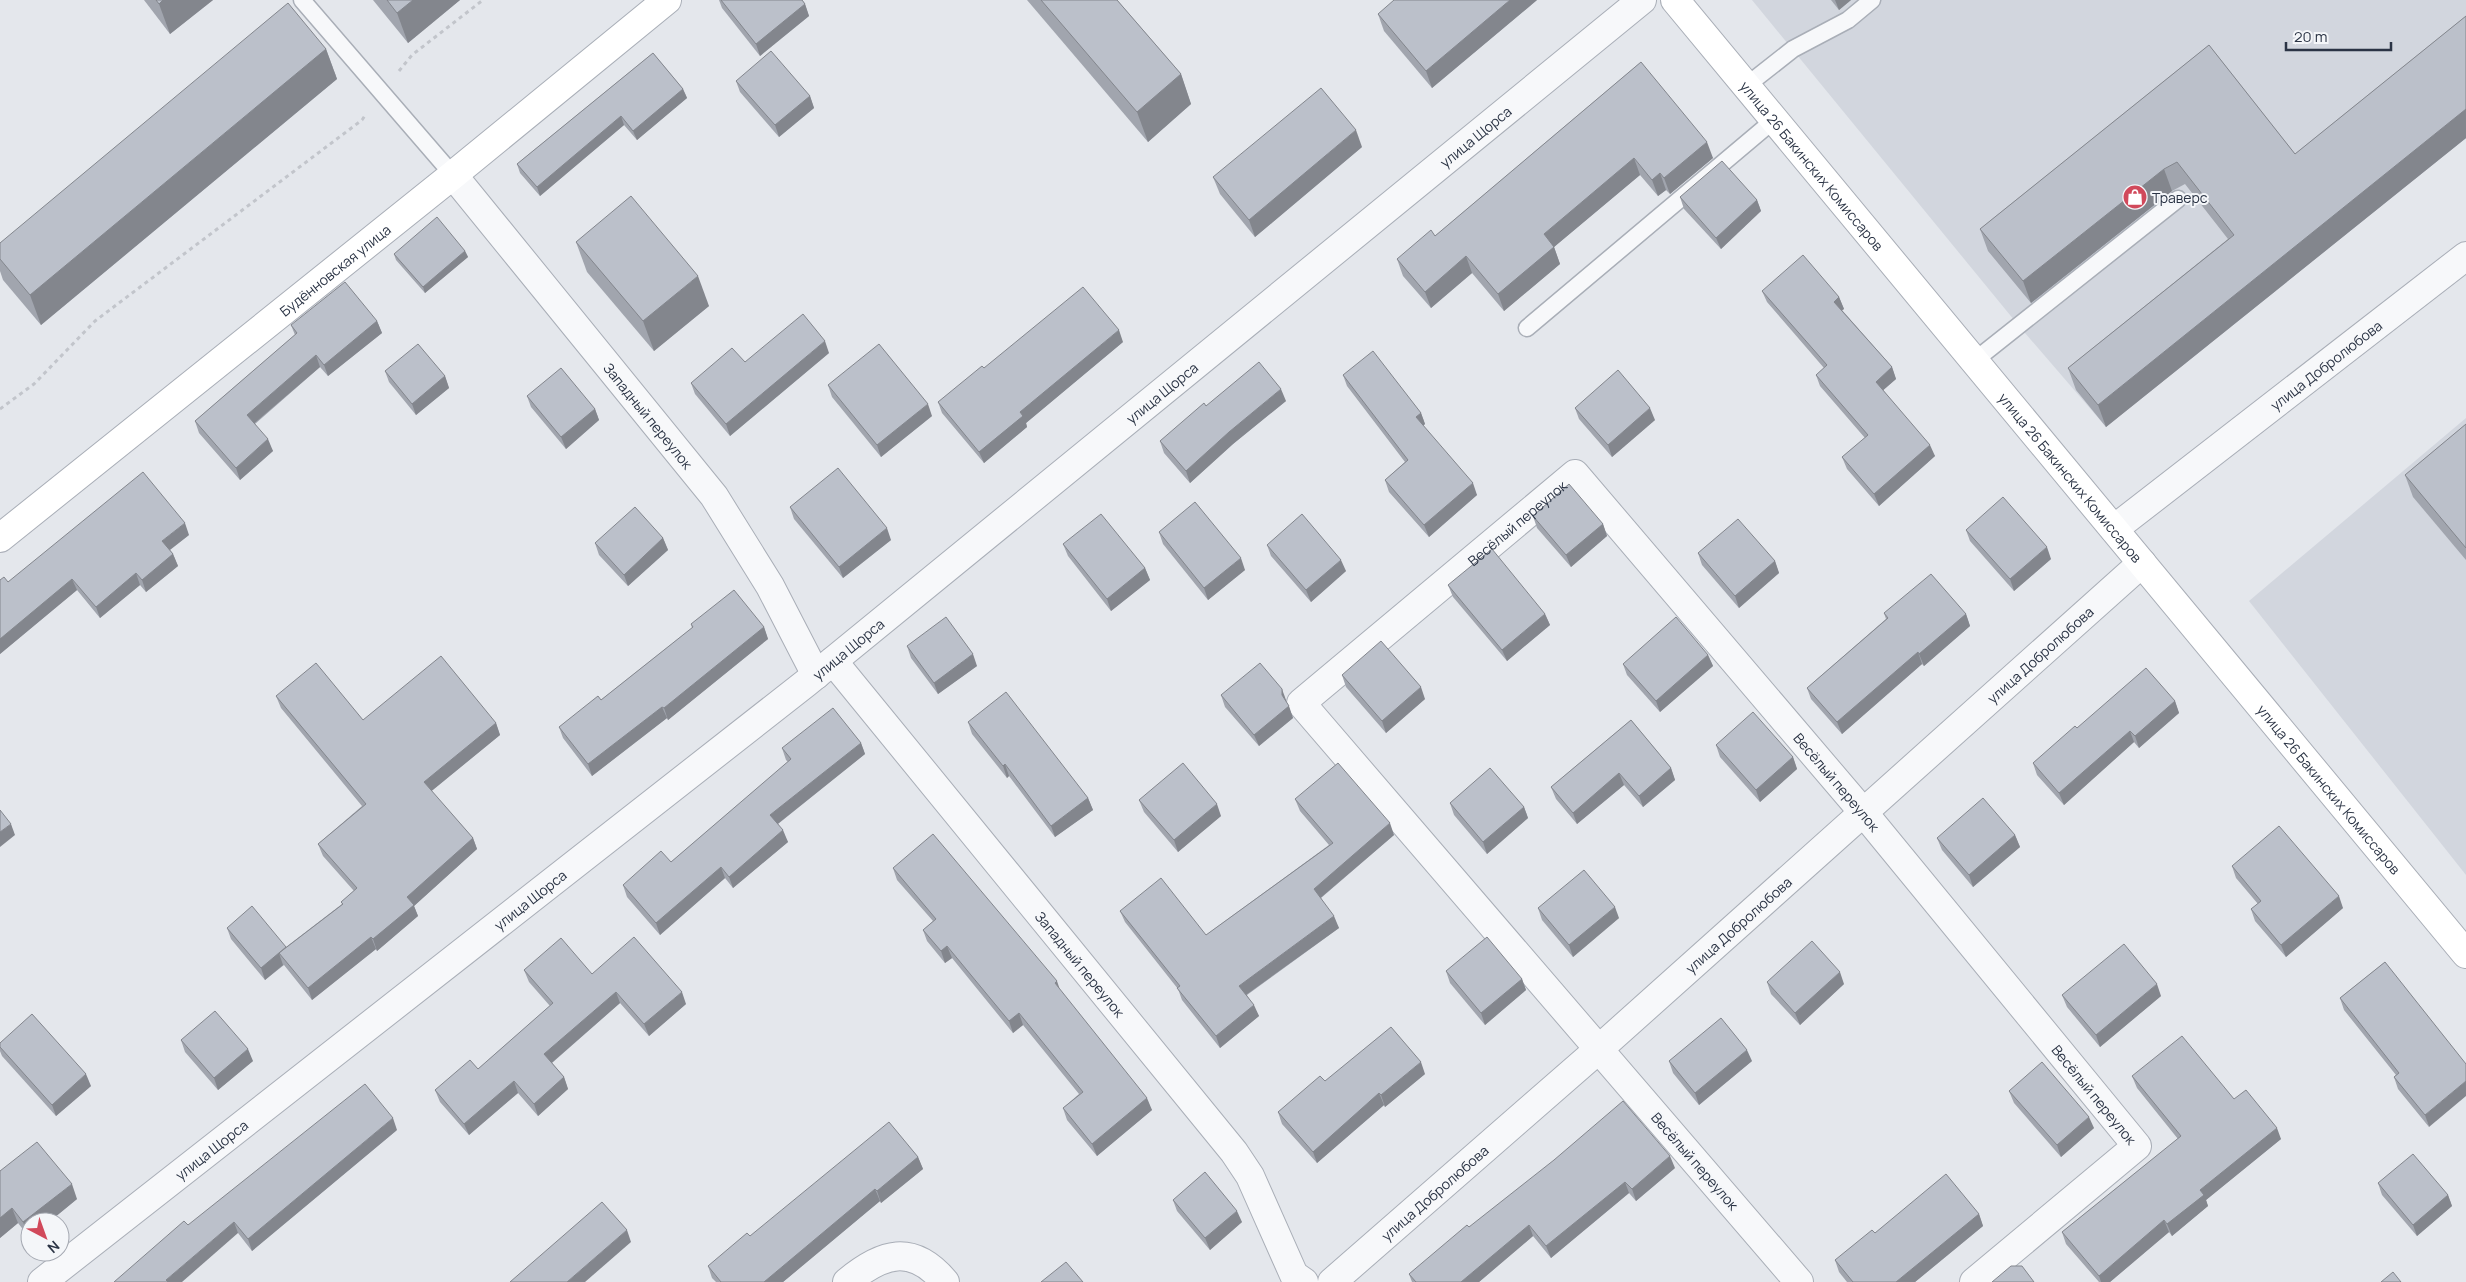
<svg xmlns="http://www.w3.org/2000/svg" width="2466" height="1282" font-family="Manrope,sans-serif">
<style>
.built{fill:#d2d6de}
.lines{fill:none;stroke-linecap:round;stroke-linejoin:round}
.lane-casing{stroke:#a9aeb7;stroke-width:19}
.street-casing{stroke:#a9aeb7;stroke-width:30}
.secondary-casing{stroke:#a9aeb7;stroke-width:30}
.path{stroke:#c2c5cb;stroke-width:3;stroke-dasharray:4 4;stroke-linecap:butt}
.lane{stroke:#f7f8fa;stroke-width:16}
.street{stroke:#f7f8fa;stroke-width:28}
.secondary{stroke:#fff;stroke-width:28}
.wall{fill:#a1a5ae}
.shaded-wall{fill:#83868d}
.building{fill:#bbc0ca;stroke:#83868d}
.labels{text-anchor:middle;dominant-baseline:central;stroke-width:4;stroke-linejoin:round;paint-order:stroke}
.street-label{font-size:14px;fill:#2b3445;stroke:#f4f6f9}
.poi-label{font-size:14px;fill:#2b3445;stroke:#f4f6f9;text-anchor:start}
</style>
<rect width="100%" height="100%" fill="#e4e7ec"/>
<g class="built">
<path d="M1752 0H2466V138L2106 427 2019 326Z"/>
<path d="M2466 418V875L2249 601Z"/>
</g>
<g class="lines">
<defs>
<g id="lane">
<path d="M302 0 453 175"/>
<path d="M1746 86 1793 49 1848 20 1872 0"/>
<path d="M1527 328 1774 120"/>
<path d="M1974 361 2178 199"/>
</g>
<g id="street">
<path id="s1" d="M453 175 714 496 770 586 816 675"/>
<path id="s2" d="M2114 529 2466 256"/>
<path id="s3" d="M833 661 1234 1152 1250 1176 1294 1275 1304 1282"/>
<path id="s4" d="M42 1282 806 683 1642 0"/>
<path d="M847 1282C882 1253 912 1243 945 1282"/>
<path id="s5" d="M1332 1282 1599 1049 2142 563"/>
<path id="s6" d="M1799 1282 1301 703 1575 474 1863 812 2137 1146 1974 1282"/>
</g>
<g id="secondary">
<path id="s7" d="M1675 0 2466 954"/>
<path id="s8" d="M0 538 453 175 667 0"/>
</g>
</defs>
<use href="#lane" class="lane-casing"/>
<use href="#street" class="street-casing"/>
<use href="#secondary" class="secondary-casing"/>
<g class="path">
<path d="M399 71 412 55 483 0"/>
<path d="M0 409 34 384 95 321 362 120 366 114"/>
</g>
<use href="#lane" class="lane"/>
<use href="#street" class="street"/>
<use href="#secondary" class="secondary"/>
</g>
<g class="wall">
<path d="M144 0H213L170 34Z"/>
<path d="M373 0H460L408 43Z"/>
<path d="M719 0H802L805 4 809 16 760 56 722 8Z"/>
<path d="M1027 0H1117L1181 74 1191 104 1148 142Z"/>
<path d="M1537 0 1432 88 1384 31 1378 14Z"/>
<path d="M1831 0H1851L1839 10Z"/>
<path d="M2466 16V138L2106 427 2076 390 2068 368 2228 239 2185 184 2172 191 2031 303 1988 251 1980 229 2209 45 2295 154Z"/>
<path d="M326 49 337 79 41 325 3 280 0 271V243Z"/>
<path d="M653 53 683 89 687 98 637 140 624 125 540 196 520 173 517 164Z"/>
<path d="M1641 62 1713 158 1670 194 1666 190 1658 196 1640 175 1554 247 1560 264 1504 311 1472 273 1431 308 1403 276 1397 259 1435 236Z"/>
<path d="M736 81 810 96 814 108 779 137 740 92Z"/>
<path d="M1362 147 1255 237 1220 194 1213 177Z"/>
<path d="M1680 197 1757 200 1761 211 1721 249 1684 209Z"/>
<path d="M576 242 709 306 654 351 587 272Z"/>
<path d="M465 251 468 257 425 293 396 260 394 254Z"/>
<path d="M1762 291 1839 297 1844 309 1842 310 1892 367 1896 379 1883 390 1935 456 1879 506 1847 469 1842 457 1865 438 1820 386 1816 375 1824 368 1767 302Z"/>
<path d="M377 321 382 333 328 376 320 367 255 424 273 451 240 480 199 433 195 421 295 335 291 325Z"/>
<path d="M1123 342 1026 423 1027 427 984 463 942 413 938 402 984 368Z"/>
<path d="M829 353 730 436 695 394 691 383 745 362Z"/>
<path d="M385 371 445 376 449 388 416 415 389 382Z"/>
<path d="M1343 375 1421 413 1425 424 1423 426 1477 495 1429 537 1389 492 1385 480 1405 462 1347 386Z"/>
<path d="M828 385 932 416 881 457 832 397Z"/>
<path d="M527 396 595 409 599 420 566 449 531 407Z"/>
<path d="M1286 401 1233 444 1190 483 1164 453 1160 441 1206 406Z"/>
<path d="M1575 408 1655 420 1612 457 1579 419Z"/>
<path d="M2466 424V560L2413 497 2405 475Z"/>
<path d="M790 507 891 540 843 578 794 519Z"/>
<path d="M1533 516 1603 524 1607 536 1571 567 1537 528Z"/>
<path d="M1966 530 2051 559 2014 591 1970 541Z"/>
<path d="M1159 532 1245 570 1208 600 1163 544Z"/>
<path d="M189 535 170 550 173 554 178 566 146 592 140 585 100 618 77 590 0 654V580L8 582Z"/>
<path d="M663 538 668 550 628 586 599 555 595 543Z"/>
<path d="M1063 544 1145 568 1150 580 1111 611 1068 556Z"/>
<path d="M1267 545 1346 571 1311 602 1271 556Z"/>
<path d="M1698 553 1775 561 1779 573 1739 608 1702 565Z"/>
<path d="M1448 585 1545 614 1550 625 1507 661 1453 597Z"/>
<path d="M1884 613 1966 614 1970 626 1924 666 1922 664 1842 734 1811 699 1807 688 1886 619Z"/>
<path d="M691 624 764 627 768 639 668 720 667 718 592 776 563 738 559 727 601 700 692 628Z"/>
<path d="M907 646 977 666 938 694 911 658Z"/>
<path d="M1708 655 1713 666 1660 712 1627 675 1623 664Z"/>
<path d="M1342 675 1425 699 1386 733 1346 687Z"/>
<path d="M1221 695 1286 700 1293 718 1259 746 1225 707Z"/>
<path d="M276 696 363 720 496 723 500 735 431 791 473 838 477 849 414 906 418 916 377 951 376 949 312 1000 284 965 265 980 231 939 227 928 286 947 342 904 341 902 354 891 323 856 318 844 362 806 281 708Z"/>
<path d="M2175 701 2179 713 2139 748 2134 742 2064 805 2037 775 2033 763 2077 728Z"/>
<path d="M1631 720 1671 768 1675 780 1643 807 1624 785 1577 824 1556 799 1551 787Z"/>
<path d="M968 722 1088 798 1093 810 1055 837 1009 776 1007 778 972 734Z"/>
<path d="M861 743 865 754 778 824 788 842 733 888 725 878 660 935 627 897 623 885 671 862 788 762 786 760 782 748Z"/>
<path d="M1716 745 1793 757 1797 769 1760 802 1720 757Z"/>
<path d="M1295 799 1394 835 1321 898 1339 928 1247 995 1259 1016 1220 1048 1182 1000 1178 989 1125 922 1120 911 1206 935 1329 845 1300 811Z"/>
<path d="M1139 800 1221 816 1178 852 1144 812Z"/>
<path d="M1450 803 1524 807 1528 818 1487 854 1454 815Z"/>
<path d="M2015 835 2020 847 1973 887 1942 850 1937 838Z"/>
<path d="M2232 866 2343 908 2286 957 2255 921 2251 909 2258 904 2236 878Z"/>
<path d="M893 868 1060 990 1152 1110 1097 1156 1067 1120 1063 1108 1079 1094 1023 1025 1013 1033 952 958 945 963 927 941 923 930 933 921 897 880Z"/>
<path d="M1538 908 1619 918 1573 957 1542 920Z"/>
<path d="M2385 962 2429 1127 2398 1089 2394 1077 2396 1075 2344 1010 2340 998Z"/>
<path d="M524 970 592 974 686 1004 649 1036 620 1003 552 1063 564 1077 568 1089 538 1116 518 1093 469 1135 440 1102 435 1090 478 1069 550 1006 529 982Z"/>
<path d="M1446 971 1522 979 1526 990 1485 1025 1450 983Z"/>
<path d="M1767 982 1844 984 1800 1025 1771 994Z"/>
<path d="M2062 995 2161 996 2100 1047 2067 1007Z"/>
<path d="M181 1040 253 1061 218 1090 185 1052Z"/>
<path d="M0 1043 91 1086 56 1116 2 1056 0 1051Z"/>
<path d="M1669 1061H1752L1699 1105 1673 1073Z"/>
<path d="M1425 1074 1385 1107 1384 1105 1317 1163 1282 1124 1278 1112 1325 1081Z"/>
<path d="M2132 1076 2234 1099 2281 1139 2206 1200 2208 1206 2172 1236 2169 1232 2110 1282H2099L2066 1244 2062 1232 2178 1139 2137 1088Z"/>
<path d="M2009 1091 2094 1128 2061 1157 2014 1103Z"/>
<path d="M397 1130 252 1251 238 1233 188 1225Z"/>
<path d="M918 1157 923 1169 881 1203 880 1201 783 1282H716L712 1278 708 1266Z"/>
<path d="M1675 1168 1636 1201 1629 1193 1551 1258 1533 1236 1479 1282H1412L1409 1274 1469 1227Z"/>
<path d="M0 1171 77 1199 49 1222H30V1237H29L18 1223 0 1238Z"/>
<path d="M2378 1183 2448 1195 2452 1206 2417 1236 2382 1195Z"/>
<path d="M1173 1200 1242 1222 1210 1250 1177 1211Z"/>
<path d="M1979 1214 1983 1226 1915 1282H1847L1839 1272 1835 1260 1875 1233Z"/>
</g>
<g class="shaded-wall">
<path d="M163 0H213L170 34 159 4Z"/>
<path d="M413 0H460L408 43 397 13Z"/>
<path d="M1510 0H1537L1432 88 1426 71Z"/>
<path d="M1835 0H1851L1839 10Z"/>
<path d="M805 4 809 16 760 56 756 44Z"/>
<path d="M326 49 337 79 41 325 30 295Z"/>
<path d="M1181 74 1191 104 1148 142 1137 112Z"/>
<path d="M683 89 687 98 637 140 633 131Z"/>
<path d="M810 96 814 108 779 137 775 125Z"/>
<path d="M2466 109V138L2106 427 2098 405Z"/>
<path d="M621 116 624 125 540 196 537 187Z"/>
<path d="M1356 130 1362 147 1255 237 1249 220Z"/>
<path d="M1707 142 1713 158 1670 194 1664 178Z"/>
<path d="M1634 158 1640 175 1554 247 1560 264 1504 311 1498 294 1544 234Z"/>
<path d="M2164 169 2172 191 2031 303 2023 281Z"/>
<path d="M1660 173 1666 190 1658 196 1652 180Z"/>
<path d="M1757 200 1761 211 1721 249 1716 238Z"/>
<path d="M465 251 468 257 425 293 423 287Z"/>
<path d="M1466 256 1472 273 1431 308 1425 292Z"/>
<path d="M698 276 709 306 654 351 643 321Z"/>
<path d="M1839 297 1844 309 1838 313 1834 302Z"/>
<path d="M377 321 382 333 328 376 324 365Z"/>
<path d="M1119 330 1123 342 1026 423 1027 427 984 463 979 452 1020 412Z"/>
<path d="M825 341 829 353 730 436 726 424Z"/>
<path d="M316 355 320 367 251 426 247 415Z"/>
<path d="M1892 367 1896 379 1880 393 1876 382Z"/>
<path d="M445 376 449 388 416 415 412 404Z"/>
<path d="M1281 389 1286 401 1233 444 1190 483 1186 471 1229 432Z"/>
<path d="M928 404 932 416 881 457 877 445Z"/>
<path d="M1650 408 1655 420 1612 457 1608 445Z"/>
<path d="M595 409 599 420 566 449 561 437Z"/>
<path d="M1421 413 1425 424 1420 428 1416 417Z"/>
<path d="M268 439 273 451 240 480 236 468Z"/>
<path d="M1930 445 1935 456 1879 506 1874 494Z"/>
<path d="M1473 483 1477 495 1429 537 1424 525Z"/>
<path d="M185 523 189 535 167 552 162 541Z"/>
<path d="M1603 524 1607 536 1571 567 1566 555Z"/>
<path d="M887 528 891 540 843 578 839 567Z"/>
<path d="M663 538 668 550 628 586 624 575Z"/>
<path d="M2047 547 2051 559 2014 591 2010 579Z"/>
<path d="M173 554 178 566 146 592 142 580Z"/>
<path d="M1241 558 1245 570 1208 600 1204 588Z"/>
<path d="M1341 560 1346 571 1311 602 1306 590Z"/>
<path d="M1775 561 1779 573 1739 608 1735 596Z"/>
<path d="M1145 568 1150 580 1111 611 1107 599Z"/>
<path d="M136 573 140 585 100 618 96 607Z"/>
<path d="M72 579 77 590 0 654V639Z"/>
<path d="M1545 614 1550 625 1507 661 1502 650Z"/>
<path d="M1966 614 1970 626 1924 666 1919 654Z"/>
<path d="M764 627 768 639 668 720 664 708Z"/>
<path d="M1918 652 1922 664 1842 734 1837 722Z"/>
<path d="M973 654 977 666 938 694 934 683Z"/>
<path d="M1708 655 1713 666 1660 712 1656 701Z"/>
<path d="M1421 687 1425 699 1386 733 1382 721Z"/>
<path d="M1282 689 1286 700V706L1282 695Z"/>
<path d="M2175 701 2179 713 2139 748 2135 736Z"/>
<path d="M1289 706 1293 718 1259 746 1254 735Z"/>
<path d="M662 707 667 718 592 776 588 764Z"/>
<path d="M496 723 500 735 428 794 424 782Z"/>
<path d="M2130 731 2134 742 2064 805 2059 793Z"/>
<path d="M861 743 865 754 775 826 770 815Z"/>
<path d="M1793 757 1797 769 1760 802 1756 790Z"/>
<path d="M1005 764 1009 776 1007 778 1003 766Z"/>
<path d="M1671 768 1675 780 1643 807 1639 796Z"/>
<path d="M1619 773 1624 785 1577 824 1573 813Z"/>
<path d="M1088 798 1093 810 1055 837 1051 826Z"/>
<path d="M1217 804 1221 816 1178 852 1174 840Z"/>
<path d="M1524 807 1528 818 1487 854 1483 842Z"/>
<path d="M1390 823 1394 835 1318 900 1314 889Z"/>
<path d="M11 824 15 835 0 847V832Z"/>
<path d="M783 830 788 842 733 888 729 877Z"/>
<path d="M2015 835 2020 847 1973 887 1969 875Z"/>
<path d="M473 838 477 849 414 906 418 916 377 951 373 939 407 897Z"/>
<path d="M721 867 725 878 660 935 656 923Z"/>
<path d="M2339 896 2343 908 2286 957 2281 945Z"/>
<path d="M1615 907 1619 918 1573 957 1569 945Z"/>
<path d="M1334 916 1339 928 1243 997 1239 986Z"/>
<path d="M371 937 376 949 312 1000 308 988Z"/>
<path d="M947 946 952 958 945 963 941 951Z"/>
<path d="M286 947 279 953 283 965 265 980 261 968Z"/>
<path d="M1840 972 1844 984 1800 1025 1795 1013Z"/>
<path d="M1522 979 1526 990 1485 1025 1481 1013Z"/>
<path d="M1057 981 1061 993 1055 983Z"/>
<path d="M2157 984 2161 996 2100 1047 2096 1035Z"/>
<path d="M616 992 620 1003 548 1066 544 1054Z"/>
<path d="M682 992 686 1004 649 1036 644 1024Z"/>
<path d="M1254 1005 1259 1016 1220 1048 1216 1036Z"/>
<path d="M1019 1013 1023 1025 1013 1033 1009 1021Z"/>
<path d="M248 1049 253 1061 218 1090 214 1078Z"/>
<path d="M1747 1050 1752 1061 1699 1105 1695 1093Z"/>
<path d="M1421 1062 1425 1074 1385 1107 1381 1095Z"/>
<path d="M86 1074 91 1086 56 1116 52 1105Z"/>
<path d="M564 1077 568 1089 538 1116 534 1104Z"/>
<path d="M514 1081 518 1093 469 1135 464 1124Z"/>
<path d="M2466 1081V1096L2429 1127 2425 1115Z"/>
<path d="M1379 1093 1384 1105 1317 1163 1313 1152Z"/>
<path d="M1147 1098 1152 1110 1097 1156 1092 1144Z"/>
<path d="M2089 1117 2094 1128 2061 1157 2057 1145Z"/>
<path d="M393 1118 397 1130 252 1251 248 1239Z"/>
<path d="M2277 1128 2281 1139 2206 1200 2208 1206 2172 1236 2167 1224 2200 1190Z"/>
<path d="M1670 1156 1675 1168 1636 1201 1632 1189Z"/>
<path d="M918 1157 923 1169 881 1203 877 1191Z"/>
<path d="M1625 1182 1629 1193 1551 1258 1546 1246Z"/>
<path d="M72 1184 77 1199 49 1222H30V1237H29L23 1222Z"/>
<path d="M875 1189 880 1201 783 1282H764Z"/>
<path d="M2448 1195 2452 1206 2417 1236 2413 1225Z"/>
<path d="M12 1208 18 1223 0 1238V1218Z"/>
<path d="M1237 1211 1242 1222 1210 1250 1205 1238Z"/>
<path d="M1979 1214 1983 1226 1915 1282H1896Z"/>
<path d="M2164 1220 2169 1232 2110 1282H2101L2099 1276Z"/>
<path d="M234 1222 238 1233 182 1282H167L166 1280Z"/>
<path d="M1529 1225 1533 1236 1479 1282H1461Z"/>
<path d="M627 1230 631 1242 585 1282H567Z"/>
</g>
<g class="building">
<path d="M156 0H163L159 4Z"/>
<path d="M387 0H413L397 13Z"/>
<path d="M721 0H802L805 4 756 44Z"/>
<path d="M1041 0H1117L1181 74 1137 112Z"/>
<path d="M1394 0H1510L1426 71 1378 14Z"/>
<path d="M288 3 326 49 30 295 0 259V243Z"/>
<path d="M2466 16V109L2098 405 2068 368 2234 235 2177 162 2164 169 2023 281 1980 229 2209 45 2295 154Z"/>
<path d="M771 51 810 96 775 125 736 81Z"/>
<path d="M653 53 683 89 633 131 621 116 537 187 517 164Z"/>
<path d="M1641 62 1707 142 1664 178 1660 173 1652 180 1634 158 1544 234 1554 247 1498 294 1466 256 1425 292 1397 259 1431 230 1435 236Z"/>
<path d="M1321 88 1356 130 1249 220 1213 177Z"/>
<path d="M1722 161 1757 200 1716 238 1680 197Z"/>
<path d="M631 196 698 276 643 321 576 242Z"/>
<path d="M437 217 465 251 423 287 394 254Z"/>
<path d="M1803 255 1839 297 1834 302 1892 367 1876 382 1930 445 1874 494 1842 457 1868 435 1816 375 1827 365 1762 291Z"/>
<path d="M345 282 377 321 324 365 316 355 247 415 268 439 236 468 195 421 297 333 291 325Z"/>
<path d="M1083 287 1119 330 1020 412 1023 416 979 452 938 402 982 366 984 368Z"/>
<path d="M803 314 825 341 726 424 691 383 732 348 745 362Z"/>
<path d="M418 344 445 376 412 404 385 371Z"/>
<path d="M879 344 928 404 877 445 828 385Z"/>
<path d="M1373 351 1421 413 1416 417 1473 483 1424 525 1385 480 1408 460 1343 375Z"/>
<path d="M1259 362 1281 389 1229 432 1186 471 1160 441 1204 403 1206 406Z"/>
<path d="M561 368 595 409 561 437 527 396Z"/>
<path d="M1618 370 1650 408 1608 445 1575 408Z"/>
<path d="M2466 424V548L2405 475Z"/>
<path d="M838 468 887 528 839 567 790 507Z"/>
<path d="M143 472 185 523 162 541 173 554 142 580 136 573 96 607 72 579 0 639V580L4 577 8 582Z"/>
<path d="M1569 484 1603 524 1566 555 1533 516Z"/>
<path d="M2003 497 2047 547 2010 579 1966 530Z"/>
<path d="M1195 502 1241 558 1204 588 1159 532Z"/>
<path d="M635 507 663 538 624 575 595 543Z"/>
<path d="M1101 514 1145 568 1107 599 1063 544Z"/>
<path d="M1302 514 1341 560 1306 590 1267 545Z"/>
<path d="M1738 519 1775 561 1735 596 1698 553Z"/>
<path d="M1492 549 1545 614 1502 650 1448 585Z"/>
<path d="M1931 574 1966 614 1919 654 1918 652 1837 722 1807 688 1888 618 1884 613Z"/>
<path d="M734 590 764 627 664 708 662 707 588 764 559 727 598 696 601 700 693 627 691 624Z"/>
<path d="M946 617 973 654 934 683 907 646Z"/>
<path d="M1676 617 1708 655 1656 701 1623 664Z"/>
<path d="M1381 641 1421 687 1382 721 1342 675Z"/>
<path d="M441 656 496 723 424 782 473 838 407 897 414 905 373 939 371 937 308 988 279 953 343 904 341 902 357 888 318 844 366 804 276 696 316 663 363 720Z"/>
<path d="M1260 663 1282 689V695L1289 706 1254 735 1221 695Z"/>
<path d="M2146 668 2175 701 2135 736 2130 731 2059 793 2033 763 2075 726 2077 728Z"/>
<path d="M1006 692 1088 798 1051 826 1005 764 1003 766 968 722Z"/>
<path d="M833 708 861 743 770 815 783 830 729 877 721 867 656 923 623 885 661 851 671 862 791 759 782 748Z"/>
<path d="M1753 712 1793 757 1756 790 1716 745Z"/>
<path d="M1631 720 1671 768 1639 796 1619 773 1573 813 1551 787Z"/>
<path d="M1183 763 1217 804 1174 840 1139 800Z"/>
<path d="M1338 763 1390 823 1314 889 1334 916 1239 986 1254 1005 1216 1036 1177 988 1180 986 1120 911 1161 878 1206 935 1333 843 1295 799Z"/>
<path d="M1490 768 1524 807 1483 842 1450 803Z"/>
<path d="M1983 798 2015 835 1969 875 1937 838Z"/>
<path d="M0 810 11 824 0 832Z"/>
<path d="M2279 826 2339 896 2281 945 2251 909 2261 901 2232 866Z"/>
<path d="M933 834 1057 981 1055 983 1147 1098 1092 1144 1063 1108 1083 1092 1019 1013 1009 1021 947 946 941 951 923 930 936 919 893 868Z"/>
<path d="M1584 870 1615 907 1569 945 1538 908Z"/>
<path d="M252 906 286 947 261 968 227 928Z"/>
<path d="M634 937 682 992 644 1024 616 992 544 1054 564 1077 534 1104 514 1081 464 1124 435 1090 470 1060 478 1069 553 1003 524 970 561 938 592 974Z"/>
<path d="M1487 937 1522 979 1481 1013 1446 971Z"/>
<path d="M1812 941 1840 972 1795 1013 1767 982Z"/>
<path d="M2124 944 2157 984 2096 1035 2062 995Z"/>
<path d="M2385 962 2466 1064V1081L2425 1115 2394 1077 2399 1073 2340 998Z"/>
<path d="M215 1011 248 1049 214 1078 181 1040Z"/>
<path d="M32 1014 86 1074 52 1105 0 1047V1043Z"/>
<path d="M1721 1018 1747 1050 1695 1093 1669 1061Z"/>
<path d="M1391 1027 1421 1062 1381 1095 1379 1093 1313 1152 1278 1112 1320 1076 1325 1081Z"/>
<path d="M2182 1036 2234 1099 2246 1090 2277 1128 2200 1190 2204 1195 2167 1224 2164 1220 2099 1276 2062 1232 2181 1136 2132 1076Z"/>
<path d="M2042 1062 2089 1117 2057 1145 2009 1091Z"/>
<path d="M365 1084 393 1118 248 1239 234 1222 166 1280 168 1282H114L184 1221 188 1225Z"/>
<path d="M1623 1101 1670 1156 1632 1189 1625 1182 1546 1246 1529 1225 1461 1282H1416L1409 1274 1467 1225 1469 1227 1554 1160Z"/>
<path d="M889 1122 918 1157 877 1191 875 1189 764 1282H721L708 1266 747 1233 750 1236Z"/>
<path d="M37 1142 72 1184 23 1222 12 1208 0 1218V1171Z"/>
<path d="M2413 1154 2448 1195 2413 1225 2378 1183Z"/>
<path d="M1205 1172 1237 1211 1205 1238 1173 1200Z"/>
<path d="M1946 1174 1979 1214 1896 1282H1853L1835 1260 1872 1230 1875 1233Z"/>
<path d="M602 1202 627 1230 567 1282H510Z"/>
<path d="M1066 1262 1083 1282H1041Z"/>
<path d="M2011 1266H2022L2034 1282H1992Z"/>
<path d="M2393 1272 2401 1282H2381Z"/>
</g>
<defs>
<symbol id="shop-disc" viewBox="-11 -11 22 22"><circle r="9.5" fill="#d1495b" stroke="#f4f6f9"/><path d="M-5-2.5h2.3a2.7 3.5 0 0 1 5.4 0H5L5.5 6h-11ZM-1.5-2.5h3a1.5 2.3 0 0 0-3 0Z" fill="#fff"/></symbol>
</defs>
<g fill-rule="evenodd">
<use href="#shop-disc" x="2121" y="183" width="28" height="28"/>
</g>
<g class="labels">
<g class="street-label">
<text stroke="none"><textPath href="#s4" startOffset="1835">улица Щорса</textPath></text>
<text stroke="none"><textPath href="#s7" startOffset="215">улица 26 Бакинских Комиссаров</textPath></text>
<text stroke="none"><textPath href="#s8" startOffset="429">Будённовская улица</textPath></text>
<text stroke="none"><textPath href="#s2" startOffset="268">улица Добролюбова</textPath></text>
<text stroke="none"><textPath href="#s4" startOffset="1430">улица Щорса</textPath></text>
<text stroke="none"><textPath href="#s1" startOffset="310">Западный переулок</textPath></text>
<text stroke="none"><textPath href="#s7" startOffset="620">улица 26 Бакинских Комиссаров</textPath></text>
<text stroke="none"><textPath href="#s6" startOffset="1045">Весёлый переулок</textPath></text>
<text stroke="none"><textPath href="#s4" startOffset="1025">улица Щорса</textPath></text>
<text stroke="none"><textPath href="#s5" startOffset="946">улица Добролюбова</textPath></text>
<text stroke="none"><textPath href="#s6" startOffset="1525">Весёлый переулок</textPath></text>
<text stroke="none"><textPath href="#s7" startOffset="1025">улица 26 Бакинских Комиссаров</textPath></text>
<text stroke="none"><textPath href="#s4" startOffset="620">улица Щорса</textPath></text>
<text stroke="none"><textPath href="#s5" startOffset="541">улица Добролюбова</textPath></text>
<text stroke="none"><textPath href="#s3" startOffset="391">Западный переулок</textPath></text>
<text stroke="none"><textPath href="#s6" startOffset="1930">Весёлый переулок</textPath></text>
<text stroke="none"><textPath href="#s4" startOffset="215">улица Щорса</textPath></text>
<text transform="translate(1695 1161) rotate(49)">Весёлый переулок</text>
<text stroke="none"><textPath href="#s5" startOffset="136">улица Добролюбова</textPath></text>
</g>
<g class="poi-label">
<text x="2152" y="197">Траверс</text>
</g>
</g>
<g transform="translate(45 1237) rotate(139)"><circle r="24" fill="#f4f6f9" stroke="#a4a8b1"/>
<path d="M0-4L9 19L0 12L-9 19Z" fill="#d1495b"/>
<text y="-8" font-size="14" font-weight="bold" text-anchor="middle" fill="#2b3445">N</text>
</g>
<path d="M2286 42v8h105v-8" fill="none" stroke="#2b3445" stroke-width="2.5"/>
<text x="2294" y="42" font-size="15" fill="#2b3445" stroke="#f4f6f9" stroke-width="4" paint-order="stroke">20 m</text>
</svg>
